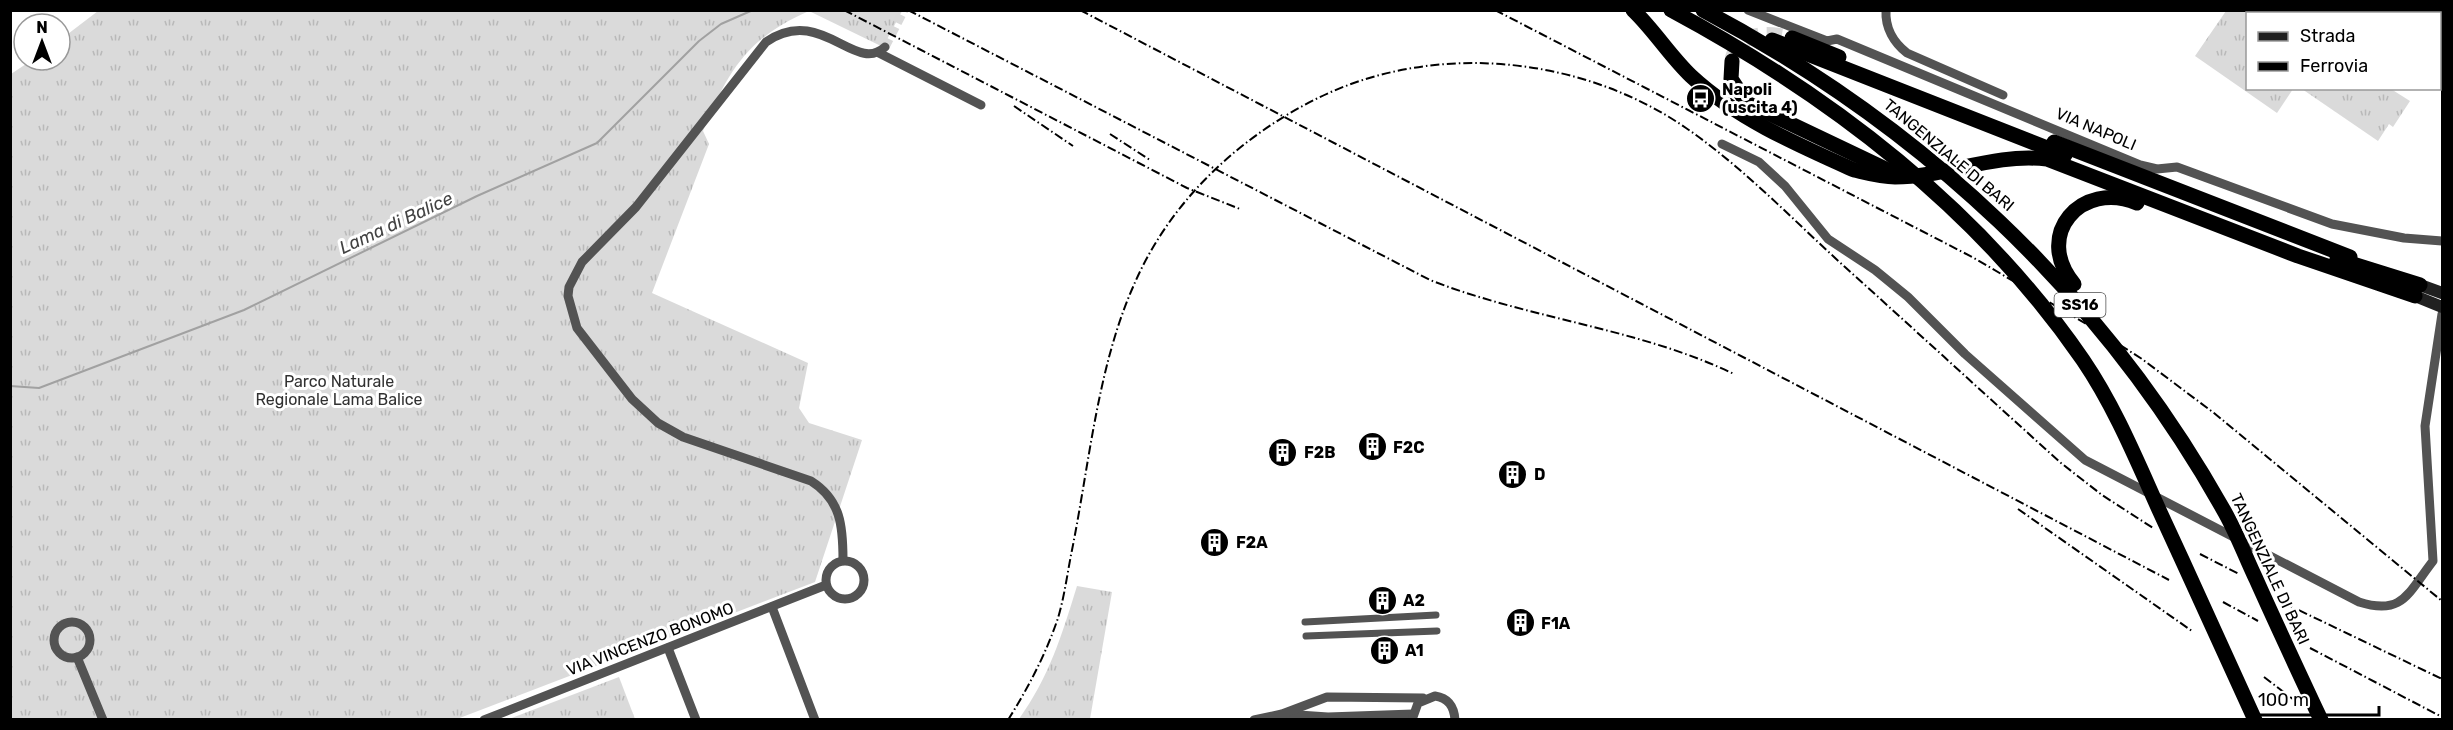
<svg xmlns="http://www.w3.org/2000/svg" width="2453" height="730" font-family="Rubik,sans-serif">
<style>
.grass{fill:url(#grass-tufts)}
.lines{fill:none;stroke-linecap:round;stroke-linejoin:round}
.stream{stroke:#a1a1a1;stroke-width:2}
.minor-tunnel{stroke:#d9d9d9;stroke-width:9;stroke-dasharray:9 4.5;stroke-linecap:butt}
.trunk-tunnel{stroke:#d9d9d9;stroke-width:15;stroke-dasharray:15 8;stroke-linecap:butt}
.pedestrian{stroke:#535353;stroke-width:7}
.minor{stroke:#535353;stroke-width:9}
.secondary{stroke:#202020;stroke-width:12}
.trunk{stroke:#000;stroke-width:15}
.rail{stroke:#000;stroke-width:2;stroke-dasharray:9 3 1.5 3;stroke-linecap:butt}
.labels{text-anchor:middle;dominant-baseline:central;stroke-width:6;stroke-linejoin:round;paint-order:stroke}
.shield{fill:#fff;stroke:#4c4c4c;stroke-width:1.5}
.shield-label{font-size:15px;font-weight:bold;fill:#000}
.poi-label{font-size:16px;font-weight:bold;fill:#000;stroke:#fff;text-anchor:start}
.street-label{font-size:16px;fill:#000;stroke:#fff}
.park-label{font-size:16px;fill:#313131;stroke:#fff}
.water-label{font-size:18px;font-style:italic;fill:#424242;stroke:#fff}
</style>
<defs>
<pattern id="grass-tufts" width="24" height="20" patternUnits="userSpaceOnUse" patternTransform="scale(1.5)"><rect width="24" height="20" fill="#dadada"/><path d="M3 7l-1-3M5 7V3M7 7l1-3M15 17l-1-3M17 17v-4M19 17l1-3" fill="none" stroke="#b9b9b9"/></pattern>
</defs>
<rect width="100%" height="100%" fill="#fff"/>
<g class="grass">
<path d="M98 11H902L883 47 809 11C747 38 728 71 703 131L709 144 652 293 808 363 799 408 809 423 862 440 815 582 457 719 11 720V74L32 60H60V40Z"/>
<path d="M2226 11H2268L2272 13 2248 14V88L2293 89 2277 113 2195 56Z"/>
<path d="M2302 89H2391L2410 101 2393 127 2389 124 2378 141Z"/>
<path d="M1077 586 1112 592 1090 719H1019C1049 677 1062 635 1077 586Z"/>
<path d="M619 677 635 719H509Z"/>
</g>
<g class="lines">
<path class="stream" d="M10 386 39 388 244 310 477 196 597 143 699 41 721 24 753 10"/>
<path class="minor-tunnel" d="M885 47 904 10"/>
<path class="trunk-tunnel" d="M1732 59C1740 31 1768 32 1792 38"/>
<g class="pedestrian">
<path d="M1305 622 1436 615"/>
<path d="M1306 636 1437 631"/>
</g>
<g class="minor">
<path d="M1748 10 1827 41 1837 39 2140 165 2157 169 2177 167 2332 224 2404 238 2442 241"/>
<path d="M1886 10C1885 28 1894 43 1907 53L2003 95"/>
<path d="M879 53 981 105"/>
<path d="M1722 144 1759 162 1785 186 1828 239 1875 270 1908 297 1965 354 2085 460 2359 602C2403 616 2408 593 2433 561L2425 426 2442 314"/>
<path d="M843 560C843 526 841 500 811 481L683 437 658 423 632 399 577 328 568 296 569 287 582 262 636 207 766 42C821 4 855 75 885 47"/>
<circle cx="845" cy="580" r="19"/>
<path d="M772 607 815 720"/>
<circle cx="72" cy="640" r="18"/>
<path d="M668 648 696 720"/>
<path d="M77 657 103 720"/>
<path d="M1284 714 1328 717 1413 714"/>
<path d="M1413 717 1418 703 1435 696C1448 698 1454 706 1455 720"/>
<path d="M484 720 826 585"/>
<path d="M1254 720 1282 714 1327 697 1423 698"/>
</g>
<g class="secondary">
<path d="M2420 285 2442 293"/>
<path d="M2415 296 2442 307"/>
</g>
<g class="trunk">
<path d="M1633 10C1654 30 1670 56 1691 76 1736 118 1798 145 1854 170 1867 173 1881 177 1895 177 1947 177 1991 153 2047 159L2298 256 2415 296"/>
<path d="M1671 10C1831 96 1979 209 2083 360 2115 407 2137 461 2160 512 2192 581 2223 650 2255 720"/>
<path d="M1703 10C1922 126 2101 292 2223 509 2236 531 2245 556 2256 579 2277 626 2299 673 2321 720"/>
<path d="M1792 38 1839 57"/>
<path d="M1772 40 2065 155"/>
<path d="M1732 61 1731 79 1747 103 1894 173"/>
<path d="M2054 142 2350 257"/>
<path d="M2337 259 2420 285"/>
<path d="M2074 284C2033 235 2081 180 2137 203"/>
</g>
<g class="rail">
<path d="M844 10 1187 188 1240 209"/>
<path d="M908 10 1430 280C1529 319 1638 328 1734 374"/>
<path d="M1080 10 2169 580"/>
<path d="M1495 10 1974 258 2095 329 2142 359 2214 413 2442 601"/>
<path d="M1014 106 1073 146"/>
<path d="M1110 134 1150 160"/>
<path d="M2018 509 2192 631"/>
<path d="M2200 554 2239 574"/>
<path d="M2223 602 2258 621"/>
<path d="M2284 603 2442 679"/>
<path d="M2310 648 2442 717"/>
<path d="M2264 677 2294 700"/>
<path d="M1008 720C1028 688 1046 654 1058 618 1064 598 1067 576 1071 555 1089 467 1097 369 1133 287 1168 204 1236 139 1316 99 1432 41 1580 55 1686 128 1744 168 1793 220 1845 267 1917 332 1989 398 2061 463L2102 495 2153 528"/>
</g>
</g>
<defs>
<symbol id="bus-disc" viewBox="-11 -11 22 22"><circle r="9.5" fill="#000" stroke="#fff"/><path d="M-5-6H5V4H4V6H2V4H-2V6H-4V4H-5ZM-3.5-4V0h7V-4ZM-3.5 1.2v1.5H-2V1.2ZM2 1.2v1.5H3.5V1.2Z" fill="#fff"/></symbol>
<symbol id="building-disc" viewBox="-11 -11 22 22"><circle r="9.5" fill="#000" stroke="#fff"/><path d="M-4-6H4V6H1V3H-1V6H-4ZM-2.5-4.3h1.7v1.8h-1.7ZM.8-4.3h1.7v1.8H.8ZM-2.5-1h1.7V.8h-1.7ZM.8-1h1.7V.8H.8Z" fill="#fff"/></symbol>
</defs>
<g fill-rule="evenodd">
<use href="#bus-disc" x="1684" y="82" width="33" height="33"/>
<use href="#building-disc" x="1356" y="430" width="33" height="33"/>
<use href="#building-disc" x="1266" y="436" width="33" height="33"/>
<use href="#building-disc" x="1496" y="458" width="33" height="33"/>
<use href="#building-disc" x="1198" y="526" width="33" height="33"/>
<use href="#building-disc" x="1366" y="584" width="33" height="33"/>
<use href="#building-disc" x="1504" y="606" width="33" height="33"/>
<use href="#building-disc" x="1368" y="634" width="33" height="33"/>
</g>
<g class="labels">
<rect class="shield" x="2054.5" y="293" width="51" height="24" rx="4.5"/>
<g class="shield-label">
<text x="2080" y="305">SS16</text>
</g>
<g class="poi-label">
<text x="1722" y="89">Napoli<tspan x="1722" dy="18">(uscita 4)</tspan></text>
<text x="1393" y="447">F2C</text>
<text x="1304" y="452">F2B</text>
<text x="1534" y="474">D</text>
<text x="1236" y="542">F2A</text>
<text x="1403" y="600">A2</text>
<text x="1541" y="623">F1A</text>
<text x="1405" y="650">A1</text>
</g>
<g class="street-label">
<text transform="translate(2096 129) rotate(23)">VIA NAPOLI</text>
<text transform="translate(1949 155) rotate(40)">TANGENZIALE DI BARI</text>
<text transform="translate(2270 569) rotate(65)">TANGENZIALE DI BARI</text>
<text transform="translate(650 639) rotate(-21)">VIA VINCENZO BONOMO</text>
</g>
<g class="park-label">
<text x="339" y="381">Parco Naturale<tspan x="339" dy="18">Regionale Lama Balice</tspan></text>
</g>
<g class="water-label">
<text transform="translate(396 223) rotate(-25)">Lama di Balice</text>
</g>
</g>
<rect width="2453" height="730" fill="none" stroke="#000000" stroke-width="24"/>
<rect x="2246" y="12" width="195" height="78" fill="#ffffff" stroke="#999999" stroke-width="1.5"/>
<rect x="2258" y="32" width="30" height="9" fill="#202020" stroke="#999999" stroke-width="1.5"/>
<text x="2300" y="42" font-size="18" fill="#000000">Strada</text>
<rect x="2258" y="62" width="30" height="9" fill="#000000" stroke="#999999" stroke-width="1.5"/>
<text x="2300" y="72" font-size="18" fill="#000000">Ferrovia</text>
<g transform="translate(42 42)"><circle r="28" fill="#ffffff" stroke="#999999" stroke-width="1.5"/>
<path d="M0-4.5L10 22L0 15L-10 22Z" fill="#000000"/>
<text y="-9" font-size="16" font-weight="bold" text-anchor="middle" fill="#000000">N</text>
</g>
<path d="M2249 706v9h130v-9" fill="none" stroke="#000000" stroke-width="3"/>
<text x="2258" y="706" font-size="18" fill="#000000" stroke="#ffffff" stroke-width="4.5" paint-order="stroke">100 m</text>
</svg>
